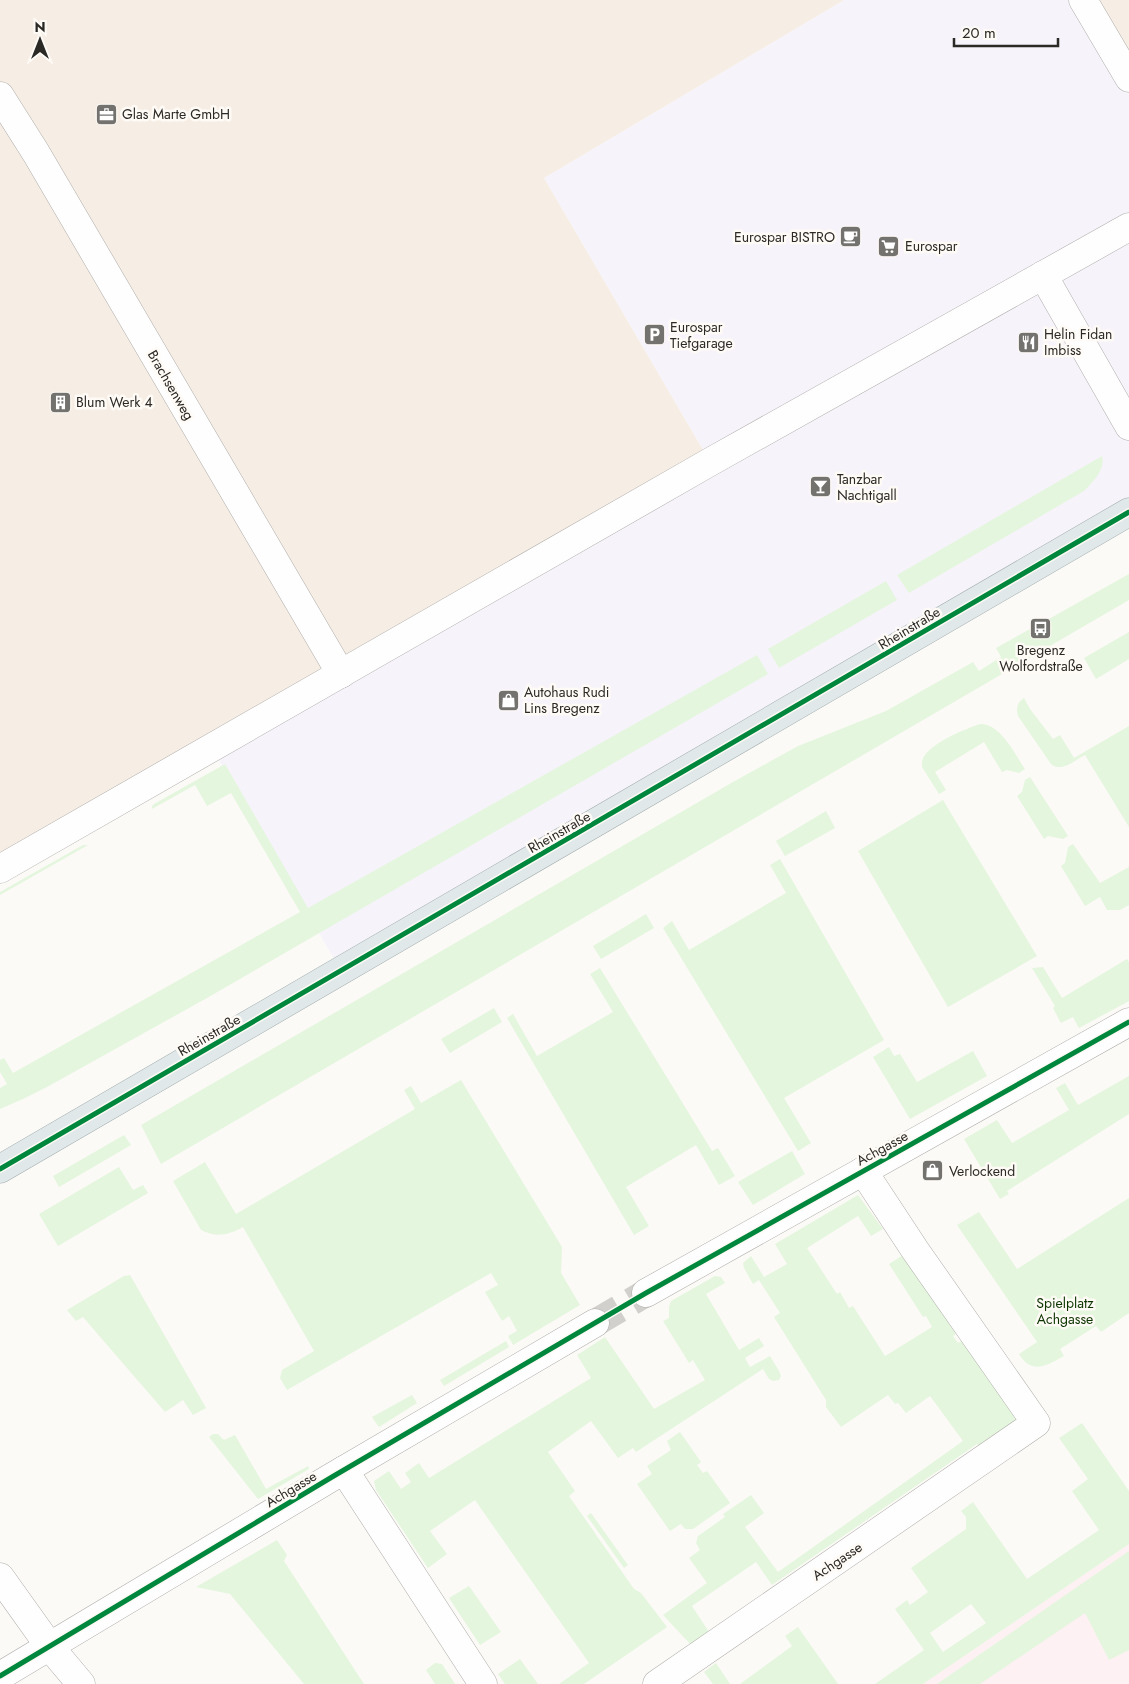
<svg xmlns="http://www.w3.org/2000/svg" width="1129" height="1684" font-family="Jost,sans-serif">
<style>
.commercial{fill:#f7f3fb}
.built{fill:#f6eee5}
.education{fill:#fef1f4}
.green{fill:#e4f6dd;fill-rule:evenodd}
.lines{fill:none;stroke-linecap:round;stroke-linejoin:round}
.street-tunnel{stroke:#d2d0cd;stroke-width:28;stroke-dasharray:28 14;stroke-linecap:butt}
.street-casing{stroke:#b0aeab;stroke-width:29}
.primary-casing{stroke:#a0adad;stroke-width:29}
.street{stroke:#fffefe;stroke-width:28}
.primary{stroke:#e1e8e9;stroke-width:28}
.cycleway-casing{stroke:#fefaf5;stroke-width:8}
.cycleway{stroke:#00873e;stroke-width:5}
.labels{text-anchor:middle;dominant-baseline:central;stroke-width:5;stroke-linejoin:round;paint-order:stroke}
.poi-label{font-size:14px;fill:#2b2926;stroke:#fefaf5;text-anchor:start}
.street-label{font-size:14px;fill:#2b2926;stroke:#fefaf5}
.park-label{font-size:14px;fill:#0c3500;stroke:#fefaf5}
</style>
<rect width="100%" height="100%" fill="#fcfaf7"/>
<path class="commercial" d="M844 0H1083L1129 78V512L341 971 212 748 710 462 544 178Z"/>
<g class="built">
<path d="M0 0H844L544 178 710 462 0 869Z"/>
<path d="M1083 0H1129V78Z"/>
</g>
<path class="education" d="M1129 1544V1684H923Z"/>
<g class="green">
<path d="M1102 456C1106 469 1093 482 1084 491L909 593 897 575Z"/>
<path d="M1129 574V600L161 1164 141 1125 733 782 798 746 886 711 973 662 979 671 1001 657 996 648 1030 629 1036 638 1052 629 1047 620Z"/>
<path d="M886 581 897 600 779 668 768 649Z"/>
<path d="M1129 632V659L1096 679 1084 658Z"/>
<path d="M757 655 768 674 207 998 47 1087 23 1099 0 1109V1088L7 1084 0 1072V1060L4 1058 13 1073 300 912 231 793 207 806 195 785 152 809V806L154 804 225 764 308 908Z"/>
<path d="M1024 698 1030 709 1053 739 1060 735 1074 758 1129 726V827L1085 755C1075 760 1062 773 1051 764L1018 716C1016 708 1017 703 1024 698Z"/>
<path d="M980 724C1001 724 1014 753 1025 769L1019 773 1007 770 1002 772 984 742 935 772 946 790 939 794 922 767C922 763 922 758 925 755 934 742 965 729 980 724Z"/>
<path d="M1030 777 1068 836 1063 839 1048 836 1044 839 1017 796 1022 792 1025 780Z"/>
<path d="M943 800 1037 956 948 1007 858 851Z"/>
<path d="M826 811 835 828 785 856 776 841Z"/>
<path d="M1073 844 1100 883 1129 867V905L1120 910H1107L1100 897 1085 906 1061 866 1065 863 1068 847Z"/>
<path d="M83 845H88L0 895V892Z"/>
<path d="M780 859 884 1040 784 1098 811 1143 798 1151 663 928 672 921 689 950 786 893 770 865Z"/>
<path d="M646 914 654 928 601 959 593 946Z"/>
<path d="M1127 959 1129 962V1001L1079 1028 1073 1017 1061 1023 1053 1008 1055 1006 1032 968 1043 967 1062 998Z"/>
<path d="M600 968 712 1151 718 1148 735 1176 719 1185 696 1145 626 1187 649 1226 634 1235 507 1018 513 1014 537 1056 613 1012 590 974Z"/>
<path d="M494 1008 502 1022 450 1053 441 1039Z"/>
<path d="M889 1047 894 1056 900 1054 917 1082 973 1051 987 1076 910 1119 873 1057Z"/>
<path d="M1129 1076V1114L1007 1191 1009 1194 1000 1199 964 1139 997 1120 1012 1143 1069 1110 1056 1088 1065 1083 1078 1105Z"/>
<path d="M461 1080 562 1247 561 1273 580 1305 513 1345 508 1336 517 1331 509 1316 502 1321 485 1292 498 1285 491 1273 287 1390 280 1378 282 1370 314 1351 243 1227C229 1235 216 1238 201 1230L173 1181 205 1162 236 1214 415 1109 404 1090 411 1086 421 1103Z"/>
<path d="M124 1135 131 1145 59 1187 53 1176Z"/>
<path d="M792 1151 805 1174 753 1205 738 1182Z"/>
<path d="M119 1167 133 1190 143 1185 148 1193 58 1246 39 1214Z"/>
<path d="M858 1195 883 1229 871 1236 858 1216 807 1248 837 1294 840 1292 849 1308 853 1306 885 1356 932 1327 926 1316 923 1317 889 1264 903 1255 956 1334 953 1336 958 1343 962 1341 967 1349 1015 1417 1017 1423 984 1452 977 1444 772 1585 756 1562 692 1606 711 1635 693 1647 663 1615 707 1583 689 1558 700 1550 696 1543 698 1536 725 1517 723 1514 751 1495 764 1513 745 1527 778 1572 963 1441 930 1396 906 1413 898 1403 895 1404 888 1395 841 1427 826 1407V1400L774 1317 780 1313 759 1280 753 1284 744 1268 743 1263 751 1256 764 1277 787 1264 775 1244Z"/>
<path d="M1129 1198V1313L1101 1332 1096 1326 1060 1349 1064 1356C1046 1366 1032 1375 1019 1354L1037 1342 957 1225 979 1212 1017 1269Z"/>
<path d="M130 1275 206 1408 193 1415 183 1400 165 1412 83 1317 76 1321 67 1310 124 1276Z"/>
<path d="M715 1276 721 1277 725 1283 706 1294 739 1350 759 1338 764 1346 745 1358 750 1367 770 1356 779 1371 781 1376 779 1380 773 1381 769 1379 763 1369 636 1452 633 1448 618 1458 591 1421 548 1452 575 1491 569 1496 634 1589 641 1593 667 1627 584 1684H559L589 1663 475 1500 430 1531 447 1554 428 1568 376 1490 374 1481 389 1471 401 1489 411 1482 405 1473 419 1463 429 1478 591 1378 577 1355 605 1337 654 1409 705 1380 693 1360 689 1363 663 1321 669 1318V1307L671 1301Z"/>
<path d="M506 1341 509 1347 444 1386 440 1380Z"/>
<path d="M412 1395 417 1403 379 1427 372 1417Z"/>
<path d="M1082 1423 1129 1491V1544L923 1684H875L924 1650 895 1609 907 1600 910 1605 928 1592 911 1568 966 1529V1517L961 1511 973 1502 1027 1579 1099 1530 1072 1491 1088 1479 1059 1438ZM971 1604 986 1623 943 1652 930 1633Z"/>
<path d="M680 1432 701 1462 697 1465 703 1473 707 1471 730 1503 693 1529H685L681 1524 670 1531 637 1484 652 1474 647 1466 671 1450 667 1441Z"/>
<path d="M213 1434H218L224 1440 235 1435 266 1489 308 1466 309 1469 258 1499 209 1437Z"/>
<path d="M591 1513 628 1565 624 1568 587 1516Z"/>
<path d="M277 1540 287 1555 284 1561 364 1684H304L230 1594 196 1587Z"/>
<path d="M1129 1551V1650L1109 1660 1085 1613 980 1684H937Z"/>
<path d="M469 1586 501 1632 480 1645 449 1598Z"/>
<path d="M798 1627 838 1684H740L792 1646 785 1636Z"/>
<path d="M520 1659 538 1684H505L498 1674Z"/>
<path d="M435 1663 442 1664 455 1684H435L426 1670Z"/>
<path d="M716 1663 730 1684H713L704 1672Z"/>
</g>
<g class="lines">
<path class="street-tunnel" d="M595 1323 646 1293"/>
<defs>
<g id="street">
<path d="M1083 0 1129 78"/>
<path d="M0 96 36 153 341 674"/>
<path d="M1043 275 1129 426"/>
<path d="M0 869 710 462 1129 227"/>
<path d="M646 1293 1129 1022"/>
<path d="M344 1470 483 1684"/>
<path d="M0 1577 50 1647 81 1684"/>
<path d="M0 1676 332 1477 595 1323"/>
<path d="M657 1684 1036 1423 915 1250 863 1171"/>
</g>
<path id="primary" d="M0 1169 1129 512"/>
</defs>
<use href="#street" class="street-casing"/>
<use href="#primary" class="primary-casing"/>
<use href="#street" class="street"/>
<use href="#primary" class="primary"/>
<defs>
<g id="cycleway">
<path d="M0 1169 1129 512"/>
<path d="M0 1676 332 1477 646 1293 1129 1022"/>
</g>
</defs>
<use href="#cycleway" class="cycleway-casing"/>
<use href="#cycleway" class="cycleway"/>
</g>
<defs>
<symbol id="office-square" viewBox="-11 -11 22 22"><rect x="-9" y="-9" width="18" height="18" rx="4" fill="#74726f" stroke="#fefaf5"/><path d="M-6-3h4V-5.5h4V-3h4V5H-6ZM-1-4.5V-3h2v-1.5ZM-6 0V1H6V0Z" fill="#fff"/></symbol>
<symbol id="cafe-square" viewBox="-11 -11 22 22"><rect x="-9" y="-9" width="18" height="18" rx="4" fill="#74726f" stroke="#fefaf5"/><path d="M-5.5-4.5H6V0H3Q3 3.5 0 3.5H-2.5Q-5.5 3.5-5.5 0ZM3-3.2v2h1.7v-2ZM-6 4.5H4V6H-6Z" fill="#fff"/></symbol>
<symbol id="supermarket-square" viewBox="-11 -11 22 22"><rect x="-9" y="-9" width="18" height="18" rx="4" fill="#74726f" stroke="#fefaf5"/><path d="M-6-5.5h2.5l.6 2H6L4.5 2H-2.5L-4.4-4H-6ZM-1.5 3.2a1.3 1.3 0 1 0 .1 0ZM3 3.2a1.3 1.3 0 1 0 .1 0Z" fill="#fff"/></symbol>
<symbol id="parking-square" viewBox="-11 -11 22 22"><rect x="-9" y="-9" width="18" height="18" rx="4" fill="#74726f" stroke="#fefaf5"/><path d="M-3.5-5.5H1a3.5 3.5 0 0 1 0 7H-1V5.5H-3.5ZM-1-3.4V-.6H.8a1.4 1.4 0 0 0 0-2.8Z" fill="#fff"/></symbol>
<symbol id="restaurant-square" viewBox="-11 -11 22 22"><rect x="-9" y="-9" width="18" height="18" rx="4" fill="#74726f" stroke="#fefaf5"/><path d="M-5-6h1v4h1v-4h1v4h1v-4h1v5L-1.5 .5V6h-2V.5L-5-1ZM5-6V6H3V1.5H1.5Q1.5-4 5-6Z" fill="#fff"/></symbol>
<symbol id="building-square" viewBox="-11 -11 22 22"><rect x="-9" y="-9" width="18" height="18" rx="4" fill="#74726f" stroke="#fefaf5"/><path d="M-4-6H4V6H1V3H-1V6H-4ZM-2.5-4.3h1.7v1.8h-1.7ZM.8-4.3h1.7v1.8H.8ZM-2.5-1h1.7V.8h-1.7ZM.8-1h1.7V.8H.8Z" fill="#fff"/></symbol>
<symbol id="bar-square" viewBox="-11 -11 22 22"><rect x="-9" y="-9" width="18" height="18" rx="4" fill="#74726f" stroke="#fefaf5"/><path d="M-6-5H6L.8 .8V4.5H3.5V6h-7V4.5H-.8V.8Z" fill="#fff"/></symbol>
<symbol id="bus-square" viewBox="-11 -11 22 22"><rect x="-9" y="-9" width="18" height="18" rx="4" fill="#74726f" stroke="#fefaf5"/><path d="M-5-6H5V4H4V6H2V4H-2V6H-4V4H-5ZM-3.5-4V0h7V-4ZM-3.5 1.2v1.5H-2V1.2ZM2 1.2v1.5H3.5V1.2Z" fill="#fff"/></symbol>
<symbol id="shop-square" viewBox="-11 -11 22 22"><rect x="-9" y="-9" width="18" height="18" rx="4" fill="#74726f" stroke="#fefaf5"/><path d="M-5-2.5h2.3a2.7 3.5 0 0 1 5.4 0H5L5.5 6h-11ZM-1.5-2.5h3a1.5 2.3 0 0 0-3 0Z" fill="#fff"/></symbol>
</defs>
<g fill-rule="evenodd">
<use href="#office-square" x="94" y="102" width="25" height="25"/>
<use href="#cafe-square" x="838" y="224" width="25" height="25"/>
<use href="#supermarket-square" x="876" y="234" width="25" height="25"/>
<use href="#parking-square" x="642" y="322" width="25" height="25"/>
<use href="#restaurant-square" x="1016" y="330" width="25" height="25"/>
<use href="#building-square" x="48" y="390" width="25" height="25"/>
<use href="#bar-square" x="808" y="474" width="25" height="25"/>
<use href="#bus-square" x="1028" y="616" width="25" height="25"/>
<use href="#shop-square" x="496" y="688" width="25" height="25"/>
<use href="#shop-square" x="920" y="1158" width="25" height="25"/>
</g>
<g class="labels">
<g class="poi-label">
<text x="122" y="114">Glas Marte GmbH</text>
<text x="835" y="237" text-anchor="end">Eurospar BISTRO</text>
<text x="905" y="246">Eurospar</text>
<text x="670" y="327">Eurospar<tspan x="670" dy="16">Tiefgarage</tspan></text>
<text x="1044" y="334">Helin Fidan<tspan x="1044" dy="16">Imbiss</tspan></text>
<text x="76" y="402">Blum Werk 4</text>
<text x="837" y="479">Tanzbar<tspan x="837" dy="16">Nachtigall</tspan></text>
<text x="1041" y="650" text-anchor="middle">Bregenz<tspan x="1041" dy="16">Wolfordstraße</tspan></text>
<text x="524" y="692">Autohaus Rudi<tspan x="524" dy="16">Lins Bregenz</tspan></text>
<text x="949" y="1171">Verlockend</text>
</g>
<g class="street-label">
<text transform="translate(171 385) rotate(60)">Brachsenweg</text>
<text transform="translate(909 628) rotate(-31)">Rheinstraße</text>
<text transform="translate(559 832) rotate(-30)">Rheinstraße</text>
<text transform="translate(209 1035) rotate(-30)">Rheinstraße</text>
<text transform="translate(882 1148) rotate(-29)">Achgasse</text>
<text transform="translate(291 1489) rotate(-31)">Achgasse</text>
<text transform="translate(837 1561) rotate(-34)">Achgasse</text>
</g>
<g class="park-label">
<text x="1065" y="1303">Spielplatz<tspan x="1065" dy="16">Achgasse</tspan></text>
</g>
</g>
<g transform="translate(40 40)" stroke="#fefaf5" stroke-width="4" paint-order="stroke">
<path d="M0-4L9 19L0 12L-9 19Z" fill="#2b2926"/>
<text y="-8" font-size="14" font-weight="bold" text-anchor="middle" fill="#2b2926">N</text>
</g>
<path d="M954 38v8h104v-8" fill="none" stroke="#2b2926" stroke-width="2.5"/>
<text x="962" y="38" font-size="15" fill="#2b2926" stroke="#fefaf5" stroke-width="4" paint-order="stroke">20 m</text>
</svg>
